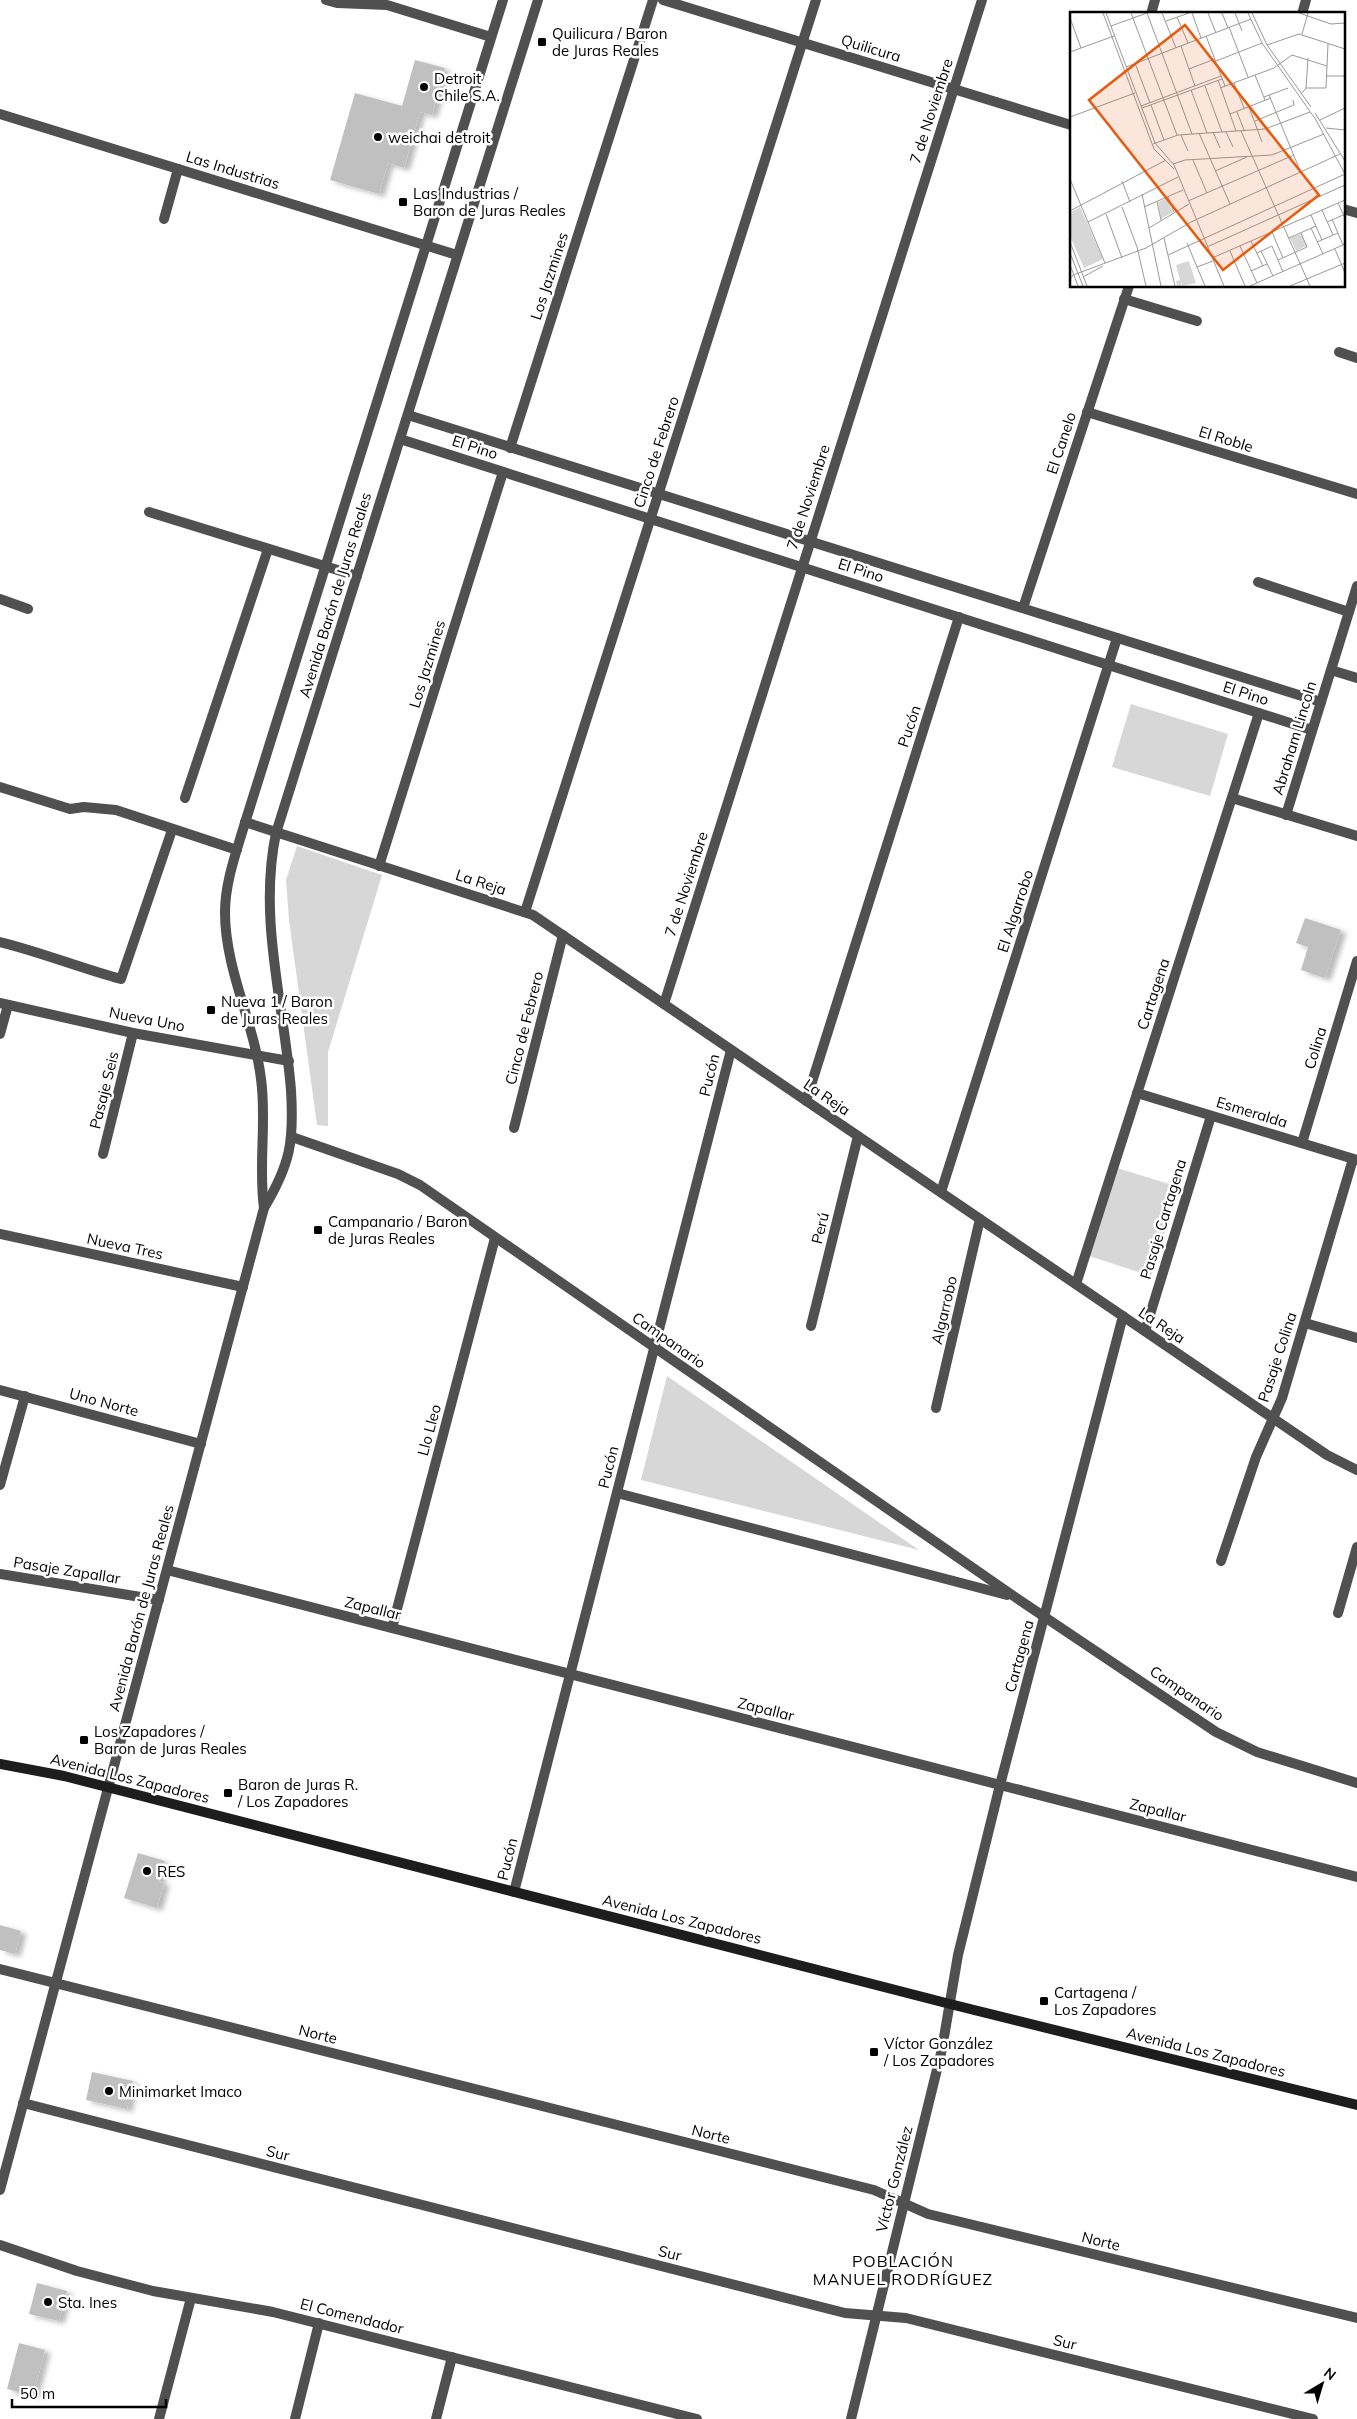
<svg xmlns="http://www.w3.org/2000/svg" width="1357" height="2419" font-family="Mulish,sans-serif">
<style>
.green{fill:#d7d7d7}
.building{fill:#c0c0c0;filter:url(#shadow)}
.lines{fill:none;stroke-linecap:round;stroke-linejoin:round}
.service{stroke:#505050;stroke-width:10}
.minor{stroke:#505050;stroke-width:10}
.tertiary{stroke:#505050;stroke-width:10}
.secondary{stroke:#1d1d1d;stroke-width:10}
.poi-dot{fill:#000;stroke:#fff;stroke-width:2}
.labels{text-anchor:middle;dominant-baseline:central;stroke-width:5;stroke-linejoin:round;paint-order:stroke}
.poi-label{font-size:15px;fill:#000;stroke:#fff;text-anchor:start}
.street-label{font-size:15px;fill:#000;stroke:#fff}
.neighbourhood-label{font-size:16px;letter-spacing:1px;fill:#000;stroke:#fff}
.inset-road{fill:none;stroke:#999;stroke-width:1}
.view{fill:#e8590c;fill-opacity:0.15;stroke:#e8590c;stroke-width:2.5}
.inset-edge{fill:none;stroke:#000;stroke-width:2.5}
</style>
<defs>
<filter id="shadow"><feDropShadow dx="5.5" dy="3" stdDeviation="2.5" flood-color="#0004"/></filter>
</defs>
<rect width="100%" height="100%" fill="#fff"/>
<g class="green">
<path d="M1131 704 1228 734 1210 796 1112 767Z"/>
<path d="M297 846 382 875 328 1052V1126L317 1125 289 920 286 880Z"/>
<path d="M1117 1168 1179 1187 1151 1276 1089 1256Z"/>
<path d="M667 1376 919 1550 641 1480Z"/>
</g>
<g class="building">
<path d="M415 60 445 68 432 115 420 112 404 168 388 163 379 194 330 180 355 93 402 106Z"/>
<path d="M1305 918 1341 930 1325 978 1301 970 1308 947 1296 943Z"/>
<path d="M138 1853 165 1861 159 1881 164 1883 157 1908 124 1898Z"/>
<path d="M0 1925 21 1931 15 1954 0 1950Z"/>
<path d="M92 2072 133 2081 127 2109 86 2100Z"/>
<path d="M37 2283 67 2291 59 2321 29 2314Z"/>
<path d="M19 2343 45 2350 33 2396 7 2389Z"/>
</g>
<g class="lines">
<g class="service">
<path d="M326 0 337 3 387 5 491 37"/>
<path d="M164 219 178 169"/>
<path d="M149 512 357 576"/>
<path d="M0 599 28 609"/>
<path d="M0 787 70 809 84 807 116 810 237 850"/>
<path d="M185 798 268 549"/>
<path d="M0 942C41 952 80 968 121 979L172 830"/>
</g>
<g class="minor">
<path d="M1151 14 1155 0"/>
<path d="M1302 14 1306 0"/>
<path d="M0 114 457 255"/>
<path d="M1124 299 1197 321"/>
<path d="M1339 352 1357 358"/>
<path d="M1087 412 1357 494"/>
<path d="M408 415 1321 702"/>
<path d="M400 439 1312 730"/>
<path d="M510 448 653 0"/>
<path d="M1258 582 1349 612"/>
<path d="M1023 608 1129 286"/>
<path d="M1331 670 1357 678"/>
<path d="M1232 798 1357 836"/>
<path d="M1286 815 1357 586"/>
<path d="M245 822 533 915 1327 1455 1357 1470"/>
<path d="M379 866 503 472"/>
<path d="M525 912 816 0"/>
<path d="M0 1003 133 1033 289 1061"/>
<path d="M664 1004 982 0"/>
<path d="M0 1034 8 1005"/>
<path d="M1137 1093 1357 1160"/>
<path d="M806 1101 959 617"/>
<path d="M514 1128 563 935"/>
<path d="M292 1137 398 1174 420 1185 1015 1597 1216 1732 1257 1752 1357 1783"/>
<path d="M1302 1143 1357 961"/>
<path d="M103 1154 133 1033"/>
<path d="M941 1192 1117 638"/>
<path d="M0 1234 243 1287"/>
<path d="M1076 1284 1259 713"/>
<path d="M1305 1323 1357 1338"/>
<path d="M811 1326 858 1136"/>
<path d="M1145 1331 1211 1116"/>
<path d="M0 1390 201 1444"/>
<path d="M936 1408 980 1219"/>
<path d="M0 1485 25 1396"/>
<path d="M617 1493 1007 1595"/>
<path d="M1221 1561 1256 1457 1282 1398 1353 1159"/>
<path d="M167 1570 1357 1877"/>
<path d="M0 1574 159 1600"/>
<path d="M1338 1613 1357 1547"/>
<path d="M392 1628 495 1238"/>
<path d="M514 1892 731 1050"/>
<path d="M0 1969 874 2190 928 2214 1357 2318"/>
<path d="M23 2103 845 2313 906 2318 1313 2419"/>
<path d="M0 2245 77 2271 153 2291 273 2312 697 2419"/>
<path d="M159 2419 191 2298"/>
<path d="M295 2419 319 2323"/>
<path d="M436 2419 452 2357"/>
<path d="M851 2419 942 2049 958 1955 1000 1785 1123 1316"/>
</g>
<g class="tertiary">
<path d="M663 0 1071 125"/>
<path d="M1343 209 1357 213"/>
<path d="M264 1208C258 1165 267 1122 261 1079 254 1022 225 970 225 912 225 883 236 853 244 826L503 0"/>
<path d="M0 2190 264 1208C291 1163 294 1141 291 1090 284 1004 258 919 276 833L538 0"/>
</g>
<path class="secondary" d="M0 1764 64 1776 950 2004 1357 2105"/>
</g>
<g class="poi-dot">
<rect x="537" y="37" width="10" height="10" rx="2.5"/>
<circle cx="424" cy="87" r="5"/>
<circle cx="378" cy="137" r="5"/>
<rect x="398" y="197" width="10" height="10" rx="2.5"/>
<rect x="206" y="1005" width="10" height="10" rx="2.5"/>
<rect x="313" y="1225" width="10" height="10" rx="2.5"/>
<rect x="79" y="1735" width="10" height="10" rx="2.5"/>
<rect x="223" y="1788" width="10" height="10" rx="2.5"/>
<circle cx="147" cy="1871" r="5"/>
<rect x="1039" y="1996" width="10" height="10" rx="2.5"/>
<rect x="869" y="2047" width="10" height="10" rx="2.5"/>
<circle cx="109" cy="2091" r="5"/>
<circle cx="48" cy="2302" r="5"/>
</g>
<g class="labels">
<g class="poi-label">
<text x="552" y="33">Quilicura / Baron<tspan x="552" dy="17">de Juras Reales</tspan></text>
<text x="434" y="78">Detroit<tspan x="434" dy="17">Chile S.A.</tspan></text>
<text x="388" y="137">weichai detroit</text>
<text x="413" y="193">Las Industrias /<tspan x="413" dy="17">Baron de Juras Reales</tspan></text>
<text x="221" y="1001">Nueva 1 / Baron<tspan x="221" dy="17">de Juras Reales</tspan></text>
<text x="328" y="1221">Campanario / Baron<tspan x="328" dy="17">de Juras Reales</tspan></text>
<text x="94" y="1731">Los Zapadores /<tspan x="94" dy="17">Baron de Juras Reales</tspan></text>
<text x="238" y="1784">Baron de Juras R.<tspan x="238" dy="17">/ Los Zapadores</tspan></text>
<text x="157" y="1871">RES</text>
<text x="1054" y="1992">Cartagena /<tspan x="1054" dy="17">Los Zapadores</tspan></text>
<text x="884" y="2043">Víctor González<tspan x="884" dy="17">/ Los Zapadores</tspan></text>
<text x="119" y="2091">Minimarket Imaco</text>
<text x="58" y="2302">Sta. Ines</text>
</g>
<g class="street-label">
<text transform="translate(871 48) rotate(17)">Quilicura</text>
<text transform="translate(931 111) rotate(-72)">7 de Noviembre</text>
<text transform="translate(233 170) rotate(17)">Las Industrias</text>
<text transform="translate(549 276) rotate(-72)">Los Jazmines</text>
<text transform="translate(1226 439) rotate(17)">El Roble</text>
<text transform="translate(1061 443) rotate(-72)">El Canelo</text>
<text transform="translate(475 447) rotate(18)">El Pino</text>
<text transform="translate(656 452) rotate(-72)">Cinco de Febrero</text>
<text transform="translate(808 497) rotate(-72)">7 de Noviembre</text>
<text transform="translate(861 570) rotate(18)">El Pino</text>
<text transform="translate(335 595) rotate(-73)">Avenida Barón de Juras Reales</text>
<text transform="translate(427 664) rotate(-73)">Los Jazmines</text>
<text transform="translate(1246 693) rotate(18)">El Pino</text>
<text transform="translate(909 726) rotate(-72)">Pucón</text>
<text transform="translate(1294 738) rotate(-73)">Abraham Lincoln</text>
<text transform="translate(481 882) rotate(18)">La Reja</text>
<text transform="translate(686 884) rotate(-72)">7 de Noviembre</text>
<text transform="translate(1015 911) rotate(-72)">El Algarrobo</text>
<text transform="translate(1153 994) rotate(-72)">Cartagena</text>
<text transform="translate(147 1019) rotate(11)">Nueva Uno</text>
<text transform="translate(524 1028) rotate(-76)">Cinco de Febrero</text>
<text transform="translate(1315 1048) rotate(-73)">Colina</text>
<text transform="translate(709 1075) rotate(-76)">Pucón</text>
<text transform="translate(104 1090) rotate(-76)">Pasaje Seis</text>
<text transform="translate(827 1097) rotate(34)">La Reja</text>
<text transform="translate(1252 1112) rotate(17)">Esmeralda</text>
<text transform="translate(1163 1219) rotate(-73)">Pasaje Cartagena</text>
<text transform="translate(820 1228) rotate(-76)">Perú</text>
<text transform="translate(125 1246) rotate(12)">Nueva Tres</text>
<text transform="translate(944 1310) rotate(-77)">Algarrobo</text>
<text transform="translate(1162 1325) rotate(34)">La Reja</text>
<text transform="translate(669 1340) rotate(35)">Campanario</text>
<text transform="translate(1277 1357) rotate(-72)">Pasaje Colina</text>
<text transform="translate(104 1402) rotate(15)">Uno Norte</text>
<text transform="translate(429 1430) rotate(-75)">Llo Lleo</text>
<text transform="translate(608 1467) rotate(-76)">Pucón</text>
<text transform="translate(67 1570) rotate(9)">Pasaje Zapallar</text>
<text transform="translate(141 1608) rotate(-75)">Avenida Barón de Juras Reales</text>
<text transform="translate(373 1608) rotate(14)">Zapallar</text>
<text transform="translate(1019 1656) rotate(-75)">Cartagena</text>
<text transform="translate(1187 1693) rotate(34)">Campanario</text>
<text transform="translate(766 1709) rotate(14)">Zapallar</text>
<text transform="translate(130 1778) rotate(14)">Avenida Los Zapadores</text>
<text transform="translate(1158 1810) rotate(14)">Zapallar</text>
<text transform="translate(507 1859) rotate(-76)">Pucón</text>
<text transform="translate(682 1919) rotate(14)">Avenida Los Zapadores</text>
<text transform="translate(318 2034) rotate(14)">Norte</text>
<text transform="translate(1206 2052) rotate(14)">Avenida Los Zapadores</text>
<text transform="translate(711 2134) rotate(14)">Norte</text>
<text transform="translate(278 2153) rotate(14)">Sur</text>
<text transform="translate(894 2179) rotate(-76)">Víctor González</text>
<text transform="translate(1101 2241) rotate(14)">Norte</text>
<text transform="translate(670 2253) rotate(14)">Sur</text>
<text transform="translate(352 2316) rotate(14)">El Comendador</text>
<text transform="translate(1065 2342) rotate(14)">Sur</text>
</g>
<g class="neighbourhood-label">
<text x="903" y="2261">POBLACIÓN<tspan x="903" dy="18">MANUEL RODRÍGUEZ</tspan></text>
</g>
</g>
<g transform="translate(1070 12)">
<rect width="275" height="275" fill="#fff"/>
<path d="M97 186 103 200 91 207 88 190ZM10 195 33 247 14 256 0 224V201ZM231 222 236 234 226 239 220 226ZM119 249 126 271 112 274 111 270V274H107L106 269 110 268 106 253Z" fill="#d7d7d7"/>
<path class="inset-road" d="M33 1 84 137 104 157M36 1 85 131 104 153 154 274M61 1 107 123M77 1 122 122M92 1 106 36M122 1 131 26M138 1 146 21M152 1 158 16M165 1 172 19M178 1 192 31 246 108 275 162M182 1 197 33 241 95M229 1 261 12 275 11M107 5 118 31M0 6 11 36M96 9 119 1M41 14 77 1M159 15 178 65M232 22 238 1M136 24 155 74M197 33 229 22 275 37M111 34 125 74M0 40 44 24M146 49 192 31M65 51 80 91M56 55 181 7M119 57 145 47M185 63 195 88M257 64H275M148 68 166 119M164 71 174 96M135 74 152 120M150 76 204 56 222 43 257 54M236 76 238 46M121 78 137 121M231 82 236 76H256L258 32M199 83 231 161M194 85 218 76M81 93 94 128M71 94 151 64M179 95 192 130M72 96 152 67M167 100 174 118M245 101 275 149M160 102 201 86M0 105 65 81M250 108 275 96M185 109 224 93 223 88M256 116 275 118M171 119 240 274M143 120 150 136M156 120 163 135M129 121 160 192M111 123 118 139M83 132 108 123 195 117 240 100M123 148 137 181M103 152 115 148 202 143 254 122M145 159 177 145M0 167 35 251M52 169 60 190M72 182 91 274M98 185 104 200M118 189 224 143M87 190 91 208M268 191 275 206M52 195 67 235 76 274M74 195 113 178M252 198 263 223M0 199 96 148M36 202 52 246M241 203 252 228M262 207 273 233M18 210 108 165M257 210 273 203M79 216 119 192M241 216 253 242M202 220 213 246M94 226 105 274M219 226 246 214M181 229 193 254M0 230 17 274M247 230 268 221M117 231 135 274M170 234 187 271M202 234 213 260M137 235 275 173M265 237 275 261M160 239 175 274M191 239 203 264M0 241 13 274M187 241 202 234M98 243 275 162M142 246 275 188M208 248 237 235 231 221M0 253 8 274M127 255 143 249M181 259 197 252M13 265 33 254M0 267 3 263 76 236 121 210 270 142M180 274 275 232M220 274 275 251"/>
<path class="view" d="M115 13 249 183 153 258 19 88Z"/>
<rect width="275" height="275" class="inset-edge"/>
</g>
<g transform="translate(1322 2384) rotate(38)" stroke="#ffffff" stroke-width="4" paint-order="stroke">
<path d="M0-4L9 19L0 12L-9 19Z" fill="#000000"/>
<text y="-8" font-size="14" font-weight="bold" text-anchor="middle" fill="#000000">N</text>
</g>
<path d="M12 2399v8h154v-8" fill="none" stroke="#000000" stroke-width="2.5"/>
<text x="20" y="2399" font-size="15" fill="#000000" stroke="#ffffff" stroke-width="4" paint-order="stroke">50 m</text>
</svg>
